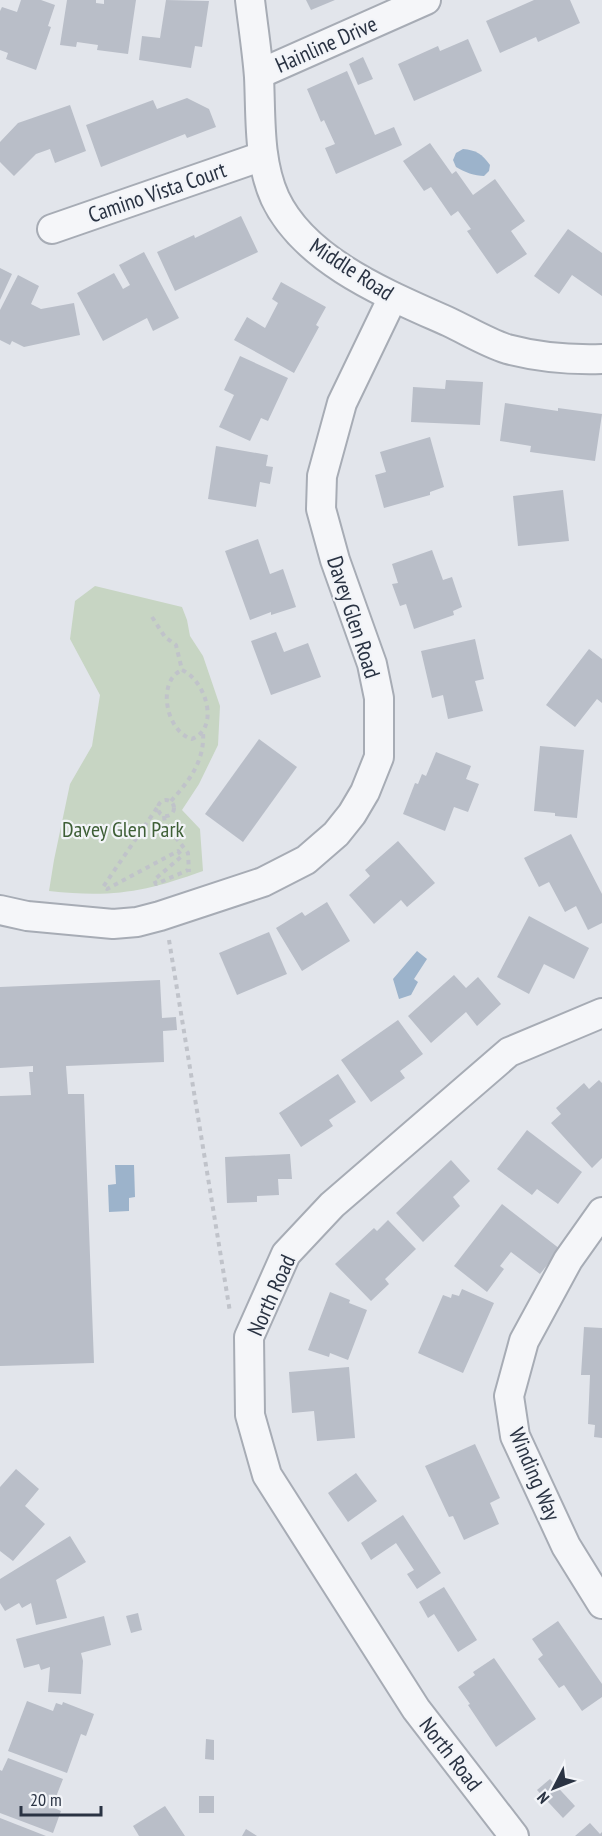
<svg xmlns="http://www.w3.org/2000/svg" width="602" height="1836" font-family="'PT Sans Narrow',sans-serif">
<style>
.green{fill:#c7d5c3}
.water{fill:#9cb3cb}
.building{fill:#b9bec8}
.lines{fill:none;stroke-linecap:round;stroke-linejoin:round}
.minor-casing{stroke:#a7acb5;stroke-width:32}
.path{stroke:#c0c3ca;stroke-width:4;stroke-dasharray:4.5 4.5;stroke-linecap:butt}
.minor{stroke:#f5f6f9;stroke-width:28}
.labels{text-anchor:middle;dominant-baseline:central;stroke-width:4.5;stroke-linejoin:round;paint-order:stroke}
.street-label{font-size:22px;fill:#2a3343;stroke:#f2f4f8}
.park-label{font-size:22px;fill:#3e5f36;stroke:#f2f4f8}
</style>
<rect width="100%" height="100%" fill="#e2e5eb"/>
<path class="green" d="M95 586 182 607 187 620 190 636 203 656 220 706 218 745 199 784 182 810 200 829 203 871C145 892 112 898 49 891L54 860 70 784 92 746 100 695 70 639 75 601Z"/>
<g class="water">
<path d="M463 149C476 150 482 154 490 165L489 171 484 176C475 176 464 172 456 167L453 160 456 153Z"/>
<path d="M417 951 427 959 414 979 418 982 411 995 399 999 393 979Z"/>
<path d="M115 1165H134L135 1197 129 1198V1211L109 1212 108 1185 116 1184Z"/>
</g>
<g class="building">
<path d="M21 0H41L55 5 48 26 51 27 36 70 6 59 8 53 0 50V11L2 7 17 12Z"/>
<path d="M67 0H96V3L104 4V0H136L128 54 97 50 98 45 77 42 76 47 60 45Z"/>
<path d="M166 0 209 1 202 47 195 46 191 68 139 60 142 36 160 38Z"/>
<path d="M306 0H335L311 10Z"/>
<path d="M534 0H570L580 23 538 42 536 37 500 53 486 21Z"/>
<path d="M468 39 482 71 414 101 398 64 438 46 440 51Z"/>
<path d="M363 57 373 79 358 85 349 64Z"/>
<path d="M347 71 375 135 394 127 402 145 336 174 325 148 335 144 324 120 321 122 307 89Z"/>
<path d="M187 98 209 109 216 127 187 138 185 134 101 167 86 125 153 100 157 109Z"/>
<path d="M70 105 86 151 55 163 50 149 36 154 14 176 0 162V142L18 123Z"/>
<path d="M430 143 452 174 456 171 473 195 495 179 525 221 511 231 527 254 497 274 467 231 471 229 458 211 451 216 431 187 424 191 403 161Z"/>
<path d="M241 216 258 252 175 291 157 252 194 235 195 238Z"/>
<path d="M568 229 602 253V296L572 275 559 294 534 276Z"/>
<path d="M144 252 179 318 153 331 147 318 103 341 77 293 114 273 123 289 130 285 119 265Z"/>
<path d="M0 268 12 274 0 300Z"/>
<path d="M18 275 39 286 31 304 41 309 74 303 80 335 24 347 12 341 10 345 0 340V310Z"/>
<path d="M281 282 326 307 316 325 319 327 294 373 234 340 247 317 265 328 278 303 272 299Z"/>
<path d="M240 356 288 378 268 421 261 418 250 441 219 427 234 395 224 390Z"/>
<path d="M446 380 483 382 480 425 411 422 413 387 445 389Z"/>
<path d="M505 403 558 411V408L602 414 595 461 530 452 531 446 500 441Z"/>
<path d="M430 437 444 487 430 492V495L384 508 375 475 386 472 380 452Z"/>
<path d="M216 446 268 455 266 466 273 467 270 484 260 482 256 507 208 499Z"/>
<path d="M563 490 569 541 518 546 513 496Z"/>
<path d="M258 539 270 574 283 569 296 607 271 615V612L250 620 225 551Z"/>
<path d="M432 550 443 580 452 577 462 607 453 611 454 615 414 629 406 604 400 606 392 584 398 583 392 564Z"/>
<path d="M276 632 284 652 308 643 321 677 271 695 251 641Z"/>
<path d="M475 639 484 679 475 681 483 711 448 719 443 695 432 698 421 651Z"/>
<path d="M589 649 602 659V703L597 699 575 727 546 705Z"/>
<path d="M259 739 297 767 243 842 205 814Z"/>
<path d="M540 746 584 750 577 818 555 816V813L534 811Z"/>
<path d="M436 752 471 766 466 779 479 784 468 812 454 807 445 831 403 814 415 783 418 784 422 774 426 776Z"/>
<path d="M571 834 602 894V923L588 930 576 906 565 912 549 882 539 887 524 858Z"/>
<path d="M398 841 435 883 407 907 401 900 374 924 349 895 370 876 365 870Z"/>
<path d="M327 902 350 941 302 971 276 928 302 912 305 916Z"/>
<path d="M529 916 589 948 574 979 544 964 529 994 497 977Z"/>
<path d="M269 932 287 974 237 995 219 953Z"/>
<path d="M454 975 466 988 478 977 501 1004 477 1026 466 1012 431 1043 408 1016Z"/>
<path d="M160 980 162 1018 176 1017 177 1030 163 1031 164 1062 66 1066 68 1094H84L94 1363 0 1366V1096L31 1095 29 1072H33V1066L0 1068V987Z"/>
<path d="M398 1020 423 1054 400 1071 405 1078 371 1102 341 1060Z"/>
<path d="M338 1074 356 1102 329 1120 333 1126 301 1147 279 1113Z"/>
<path d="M599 1080 602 1083V1158L592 1168 551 1123 561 1114 556 1108 584 1083 589 1089Z"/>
<path d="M527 1130 582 1172 558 1204 537 1189 532 1195 497 1169Z"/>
<path d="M290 1154 292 1179H278L279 1195 257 1196V1202L227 1203 225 1157Z"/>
<path d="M451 1160 470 1181 453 1197 460 1206 423 1242 396 1213Z"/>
<path d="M502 1204 560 1249 540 1274 511 1252 500 1266 504 1269 487 1292 454 1266Z"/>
<path d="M388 1220 416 1249 385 1279 389 1284 371 1301 335 1264 374 1228 377 1231Z"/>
<path d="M462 1289 494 1303 463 1373 418 1353 443 1295 451 1298 452 1294 459 1296Z"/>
<path d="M330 1292 350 1300 349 1303 367 1310 348 1360 330 1353 329 1357 308 1350Z"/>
<path d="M584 1327 602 1328V1438L594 1437 595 1425 588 1424 590 1375H581Z"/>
<path d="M349 1367 355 1438 317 1441 314 1411 292 1413 289 1372Z"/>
<path d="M475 1444 500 1498 490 1503 499 1524 464 1540 453 1516 449 1517 425 1466Z"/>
<path d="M16 1469 39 1489 25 1506 45 1524 13 1561 0 1551V1487Z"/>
<path d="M356 1473 377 1501 348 1522 328 1493Z"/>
<path d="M403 1515 441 1573 417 1589 407 1574 414 1570 396 1543 371 1560 361 1543Z"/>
<path d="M70 1536 86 1562 56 1580 67 1618 36 1625 31 1603 22 1608 19 1603 5 1611 0 1603V1579Z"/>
<path d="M444 1587 477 1640 458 1652 434 1614 428 1618 419 1602Z"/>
<path d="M138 1613 142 1630 131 1633 126 1616Z"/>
<path d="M104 1616 111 1645 81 1653 83 1661 81 1694 48 1692 50 1667 41 1670 39 1664 24 1668 16 1639Z"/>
<path d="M558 1621 602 1684V1697L582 1711 564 1685 559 1688 538 1659 543 1655 532 1639Z"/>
<path d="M494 1658 536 1719 496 1747 468 1705 470 1704 458 1687 475 1675 473 1672Z"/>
<path d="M27 1701 53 1711 56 1703 62 1705 63 1702 94 1714 86 1736 81 1734 67 1773 8 1751Z"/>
<path d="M206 1739 214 1740V1760L205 1759Z"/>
<path d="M8 1758 63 1779 52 1807 61 1811 53 1833 0 1813V1770L2 1771Z"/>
<path d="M550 1779 575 1806 563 1818 537 1790Z"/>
<rect x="199" y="1796" width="15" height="17"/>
<path d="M165 1806 185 1836H139L133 1826Z"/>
<path d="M0 1818 46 1836H0Z"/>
<path d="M590 1823 600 1834 602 1832V1836H575Z"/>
<path d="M246 1829 257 1836H242Z"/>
</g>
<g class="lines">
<defs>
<g id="minor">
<path d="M250 0C253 26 257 51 259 77 261 117 258 160 275 198 305 262 389 295 449 322 468 331 488 343 507 349 537 357 571 360 602 359"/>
<path d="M259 74 426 0"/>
<path d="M52 229 263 156"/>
<path d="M0 910 27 916 113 924 137 922 160 916 263 882 306 860 336 834 352 814 365 792 379 757V698L372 664 335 560 321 509 322 476 342 403 393 297"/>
<path d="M602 1212 568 1260 524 1341 509 1396 515 1436 566 1546 602 1604"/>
<path d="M514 1836 416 1709 267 1475 250 1415 249 1337 286 1254 332 1205 509 1052 602 1013"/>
</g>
</defs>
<use href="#minor" class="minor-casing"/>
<g class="path">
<path d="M152 617 165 637 176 645 182 670"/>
<path d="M182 670C205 680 221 727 192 739 166 732 156 681 182 670Z"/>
<circle cx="166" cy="808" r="8"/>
<path d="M171 801C189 781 205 761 203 732"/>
<path d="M157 808 103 887 107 889 178 851 182 856 154 880 156 884 188 870"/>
<path d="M164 816 166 831 172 833 188 853 189 872"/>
<path d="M169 940 230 1312"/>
</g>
<use href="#minor" class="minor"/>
</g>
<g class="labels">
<g class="street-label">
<text transform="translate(326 44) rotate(-24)">Hainline Drive</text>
<text transform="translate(157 192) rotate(-19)">Camino Vista Court</text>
<text transform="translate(352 269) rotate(33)">Middle Road</text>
<text transform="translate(354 617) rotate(72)">Davey Glen Road</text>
<text transform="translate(271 1295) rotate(-66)">North Road</text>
<text transform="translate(535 1474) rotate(67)">Winding Way</text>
<text transform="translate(451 1754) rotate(52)">North Road</text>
</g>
<g class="park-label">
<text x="123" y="829">Davey Glen Park</text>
</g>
</g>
<g transform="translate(554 1788) rotate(228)" stroke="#f2f4f8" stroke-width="4.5" paint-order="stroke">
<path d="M0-4.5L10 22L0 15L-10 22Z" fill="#2a3343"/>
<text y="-9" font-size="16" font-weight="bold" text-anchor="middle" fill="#2a3343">N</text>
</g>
<path d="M21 1806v9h80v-9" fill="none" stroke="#2a3343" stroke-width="3"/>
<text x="30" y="1806" font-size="18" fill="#2a3343" stroke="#f2f4f8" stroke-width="4.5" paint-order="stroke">20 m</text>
</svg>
